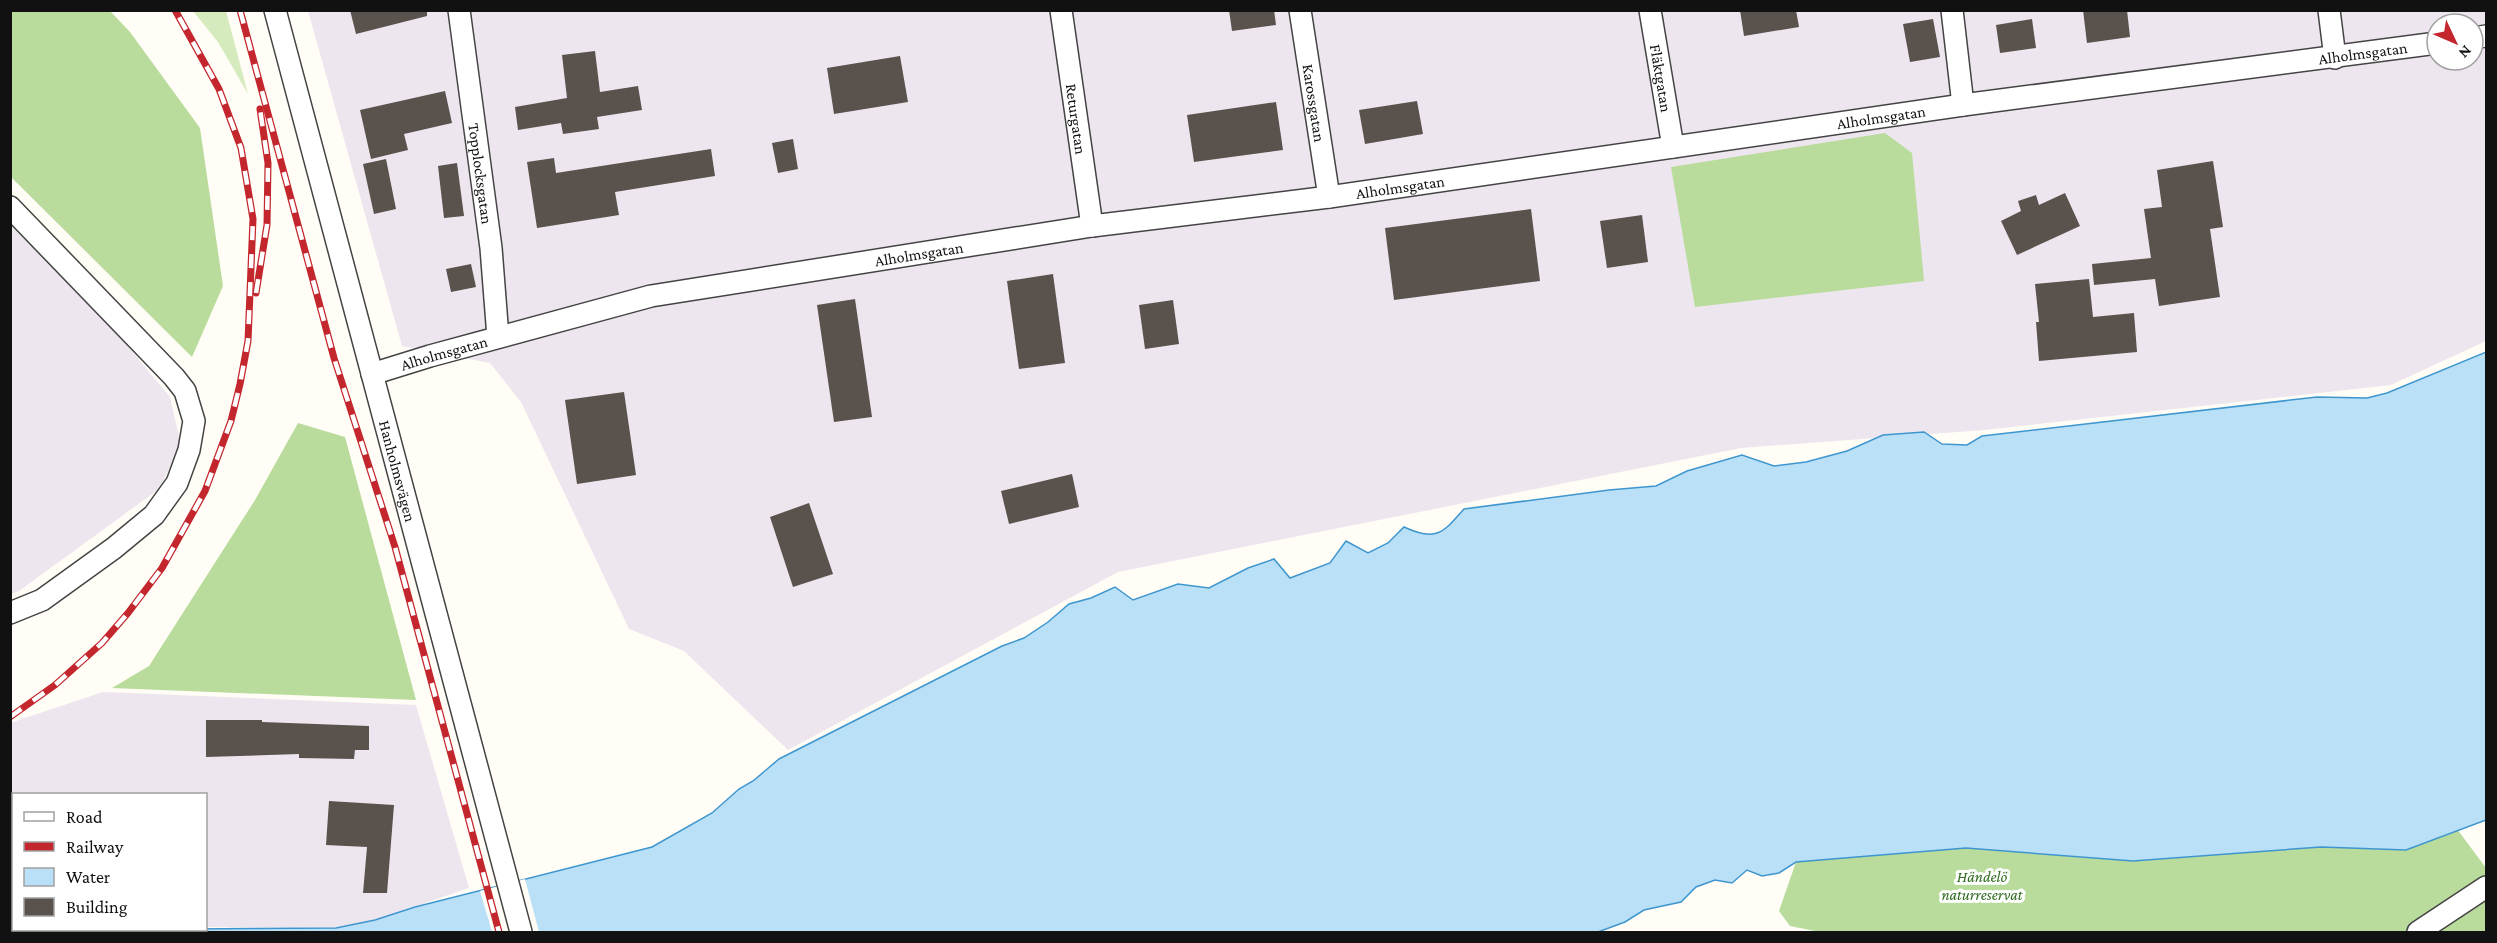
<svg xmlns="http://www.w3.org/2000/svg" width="2497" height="943" font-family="'Crimson Pro',serif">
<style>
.industrial{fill:#eee6ef;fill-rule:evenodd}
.green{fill:#d5ebbd}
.forest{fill:#b9dc9c}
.water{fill:#b9e0f7;stroke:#3f96cf;stroke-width:1.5}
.pier{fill:#fffdf5}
.building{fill:#5a524d}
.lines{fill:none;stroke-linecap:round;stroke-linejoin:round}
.minor-casing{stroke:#444;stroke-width:24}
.minor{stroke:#fff;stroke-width:21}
.rail-casing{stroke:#c4262e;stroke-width:7}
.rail{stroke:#fff;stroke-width:4.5;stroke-dasharray:14;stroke-linecap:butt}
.labels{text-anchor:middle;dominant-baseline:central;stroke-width:6;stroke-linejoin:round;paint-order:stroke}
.street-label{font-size:16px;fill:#111;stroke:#fff}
.park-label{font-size:16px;font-style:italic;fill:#2f6b1f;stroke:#fff}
</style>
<rect width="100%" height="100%" fill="#fffdf5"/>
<g class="industrial">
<path d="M308 11H2486V341L2391 385 1985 430 1741 448 1118 572 788 750 684 651 629 629 521 402 490 363 402 346ZM2437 24H2473V60H2437Z"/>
<path d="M10 224 109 324 170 397 181 445 159 489 19 591 11 594Z"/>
<path d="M103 692 416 705 469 888 375 920 336 928 206 927V794H14V930H57L56 932H11L10 723Z"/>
</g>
<path class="green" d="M193 11H226L248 94 218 42Z"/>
<g class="forest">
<path d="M10 11H110L130 32 200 128 223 286 192 357 11 177Z"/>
<path d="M1885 133 1912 153 1924 281 1695 307 1671 167Z"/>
<path d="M298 423 345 437 416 700 112 688 149 666 255 500Z"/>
<path d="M2457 829 2486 868V932H1820L1790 926 1779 911 1796 862 1966 848 2133 861 2321 847 2405 850Z"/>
</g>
<path class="water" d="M2486 352V820L2406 850 2321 847 2133 861 1966 848 1796 862 1779 873 1762 876 1747 870 1732 883 1715 880 1696 887 1681 902 1644 910 1625 922 1598 932H56L57 930 336 928 375 920 415 907 652 847 712 813 739 789 753 781 779 759 1002 646 1024 638 1048 622 1069 604 1091 598 1115 587 1133 600 1178 584 1209 588 1248 568 1274 559 1290 578 1330 563 1346 541 1368 553 1388 543 1404 527C1436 542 1443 533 1464 509L1609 490 1656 486 1687 471 1742 455 1774 466 1806 462 1847 451 1883 435 1924 432 1942 444 1967 445 1982 436 2317 397 2367 398 2387 393Z"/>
<path class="pier" d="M525 879 539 932H492L480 891Z"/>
<g class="building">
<path d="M350 10H427V16L356 34Z"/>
<path d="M1229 10H1274L1276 25 1232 31Z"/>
<path d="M1740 10H1796L1799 27 1744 36Z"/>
<path d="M2083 10H2127L2130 37 2087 43Z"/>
<path d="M1933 19 1940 57 1910 62 1903 24Z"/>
<path d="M2032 19 2036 48 2000 53 1996 25Z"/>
<path d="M595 51 600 92 638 86 642 110 597 117 599 129 563 134 561 123 518 130 515 107 567 98 562 55Z"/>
<path d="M900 56 908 102 834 114 827 68Z"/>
<path d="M445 91 452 123 404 134 408 150 371 159 360 110Z"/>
<path d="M1417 101 1423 134 1365 144 1359 110Z"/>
<path d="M1276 102 1283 150 1194 162 1187 115Z"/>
<path d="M793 139 798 169 778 173 772 143Z"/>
<path d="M711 149 715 176 615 192 619 215 537 228 527 162 554 158 556 173Z"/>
<path d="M386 159 396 209 374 214 363 164Z"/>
<path d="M2213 161 2223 227 2210 229 2220 297 2159 306 2155 279 2094 285 2092 264 2151 258 2144 209 2162 207 2157 170Z"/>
<path d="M457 163 464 216 444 218 438 166Z"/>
<path d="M2065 193 2080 226 2017 255 2001 221 2021 211 2018 201 2036 195 2039 205Z"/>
<path d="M1531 209 1540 281 1394 300 1385 228Z"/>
<path d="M1642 215 1648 262 1607 268 1600 221Z"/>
<path d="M471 264 476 287 451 292 446 269Z"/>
<path d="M1053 274 1065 363 1019 369 1007 281Z"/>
<path d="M2089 279 2093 317 2134 313 2137 352 2039 361 2036 322H2039L2035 284Z"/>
<path d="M855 299 872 417 834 422 817 305Z"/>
<path d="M1173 300 1179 344 1145 349 1139 305Z"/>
<path d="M624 392 636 475 577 484 565 400Z"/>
<path d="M1072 474 1079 507 1009 524 1001 491Z"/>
<path d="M809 503 833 574 793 587 770 517Z"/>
<path d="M206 720H262V722L369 726V750H355L354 759 299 758V754L206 757Z"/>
<path d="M329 801 394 805 387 893H363L367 847 326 845Z"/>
</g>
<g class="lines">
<defs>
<g id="minor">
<path id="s1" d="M275 10 521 932"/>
<path id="s2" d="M459 10 491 248 498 337"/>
<path id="s3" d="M1061 10 1092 226"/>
<path id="s4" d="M1300 10 1329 197"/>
<path id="s5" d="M1650 10 1673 147"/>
<path d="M1952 10 1963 105"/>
<path d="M2329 10 2335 58"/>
<path d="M2473 38 2486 36"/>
<path d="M10 207 174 377 185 391 194 421 189 450 177 483 154 515 114 548 42 600 10 613"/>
<path id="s6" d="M372 374 430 356 651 296 1092 226 1329 197 1963 105 2437 43"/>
<path d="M2418 932 2486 887"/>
</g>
</defs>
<use href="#minor" class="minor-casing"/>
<use href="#minor" class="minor"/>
<defs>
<g id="rail">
<path d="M240 10 334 358 395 547 499 932"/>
<path d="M256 293 267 225 268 163 260 109"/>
<path d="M10 717 55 685 102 643 128 613 162 568 205 491 231 421 240 384 248 341 253 219 241 148 219 89 175 10"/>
</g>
</defs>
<use href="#rail" class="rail-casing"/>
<use href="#rail" class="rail"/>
</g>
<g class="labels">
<g class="street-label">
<text stroke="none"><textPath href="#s6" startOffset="2019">Alholmsgatan</textPath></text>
<text stroke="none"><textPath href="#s5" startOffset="69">Fläktgatan</textPath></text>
<text stroke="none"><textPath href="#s4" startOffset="94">Karossgatan</textPath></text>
<text stroke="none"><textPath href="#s6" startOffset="1533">Alholmsgatan</textPath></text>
<text stroke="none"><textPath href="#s3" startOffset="110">Returgatan</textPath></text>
<text stroke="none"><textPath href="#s2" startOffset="165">Topplocksgatan</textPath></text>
<text stroke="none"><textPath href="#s6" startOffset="1047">Alholmsgatan</textPath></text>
<text stroke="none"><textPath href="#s6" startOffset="561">Alholmsgatan</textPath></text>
<text stroke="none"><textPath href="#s6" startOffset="75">Alholmsgatan</textPath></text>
<text stroke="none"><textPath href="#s1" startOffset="477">Hanholmsvägen</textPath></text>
</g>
<g class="park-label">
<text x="1982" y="876">Händelö<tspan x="1982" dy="18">naturreservat</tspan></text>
</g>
</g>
<rect width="2497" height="943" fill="none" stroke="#111111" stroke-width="24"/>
<rect x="12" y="793" width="195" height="138" fill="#ffffff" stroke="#a0a0a0" stroke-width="1.5"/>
<rect x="24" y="812" width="30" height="9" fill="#ffffff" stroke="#a0a0a0" stroke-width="1.5"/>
<text x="66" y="823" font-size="18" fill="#111111">Road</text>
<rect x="24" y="842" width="30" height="9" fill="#c4262e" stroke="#a0a0a0" stroke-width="1.5"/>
<text x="66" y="853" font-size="18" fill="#111111">Railway</text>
<rect x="24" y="868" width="30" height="18" fill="#b9e0f7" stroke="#a0a0a0" stroke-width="1.5"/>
<text x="66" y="883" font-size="18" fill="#111111">Water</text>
<rect x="24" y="898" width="30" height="18" fill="#5a524d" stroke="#a0a0a0" stroke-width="1.5"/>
<text x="66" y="913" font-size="18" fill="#111111">Building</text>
<g transform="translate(2455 42) rotate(134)"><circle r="28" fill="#ffffff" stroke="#a0a0a0" stroke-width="1.5"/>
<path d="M0-4.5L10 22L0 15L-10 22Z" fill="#c4262e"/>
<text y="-9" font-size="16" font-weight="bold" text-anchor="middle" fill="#111111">N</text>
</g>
</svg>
